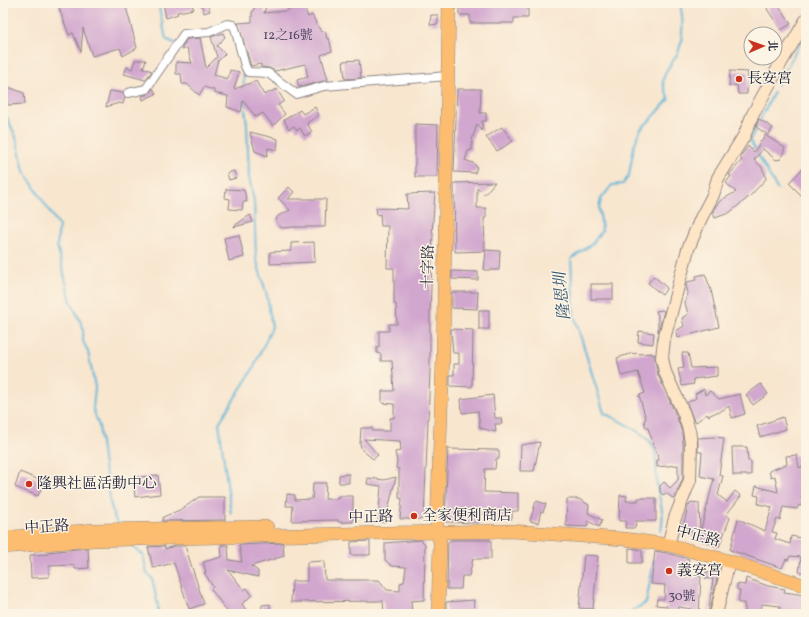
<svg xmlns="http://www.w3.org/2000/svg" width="809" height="617" font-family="Vollkorn,'Noto Serif TC',serif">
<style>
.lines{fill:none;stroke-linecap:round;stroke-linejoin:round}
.stream{stroke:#5bb4d8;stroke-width:2}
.building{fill:#d2a7cf}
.street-casing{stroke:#8d8485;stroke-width:10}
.secondary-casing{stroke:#8d8485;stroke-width:14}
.primary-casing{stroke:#8d8485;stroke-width:14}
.street{stroke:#fff;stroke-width:8}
.secondary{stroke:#fee5c5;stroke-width:12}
.primary{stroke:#fcbd6f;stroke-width:13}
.poi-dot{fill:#c8321e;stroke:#fcf5e5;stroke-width:1.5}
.labels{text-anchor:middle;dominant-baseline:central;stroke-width:3;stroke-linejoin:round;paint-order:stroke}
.number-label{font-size:13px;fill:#4e4360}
.poi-label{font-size:15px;fill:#22223b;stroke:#fcf5e5;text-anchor:start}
.street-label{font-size:15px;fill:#22223b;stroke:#fcf5e5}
.water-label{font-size:16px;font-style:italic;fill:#365572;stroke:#fcf5e5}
</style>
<rect width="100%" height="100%" fill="#fcf5e5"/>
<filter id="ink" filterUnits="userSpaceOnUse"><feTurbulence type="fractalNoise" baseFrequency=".025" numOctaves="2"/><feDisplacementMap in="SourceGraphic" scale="8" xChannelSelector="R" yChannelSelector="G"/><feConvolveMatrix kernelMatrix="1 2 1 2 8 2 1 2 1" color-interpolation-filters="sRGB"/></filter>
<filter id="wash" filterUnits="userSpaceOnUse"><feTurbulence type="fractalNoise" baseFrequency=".012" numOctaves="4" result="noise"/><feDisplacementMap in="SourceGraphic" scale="16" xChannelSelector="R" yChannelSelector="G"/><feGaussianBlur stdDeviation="0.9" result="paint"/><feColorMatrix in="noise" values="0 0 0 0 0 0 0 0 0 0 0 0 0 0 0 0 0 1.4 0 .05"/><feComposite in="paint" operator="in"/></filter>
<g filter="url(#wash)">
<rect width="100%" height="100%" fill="#f8e6cf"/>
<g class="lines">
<g class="stream">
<path d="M158 3 166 39 174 43 175 42"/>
<path d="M243 70 244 88"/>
<path d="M777 85 806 33"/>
<path d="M774 92 750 140 777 189"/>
<path d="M4 111 16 137 24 171 59 226 57 246 71 302 83 327V341L88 352 95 387 93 409 99 426 104 467 108 481 110 502 115 519 119 525"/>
<path d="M231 514 219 423 253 369 272 327 267 296 256 258 254 201 249 178 247 125 244 100"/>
<path d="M661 531C665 511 660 504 657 485 656 474 657 459 654 448 649 434 617 420 604 413L574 315 571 259 593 243 602 230 599 208 601 199 612 185 623 184 629 175 634 146 640 130 656 114 669 99C667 94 663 87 663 81 664 69 676 60 679 50 683 38 684 14 679 3"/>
<path d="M131 544 133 547 143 555 147 573 152 578 158 606V614"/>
<path d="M626 614 646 603 654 560"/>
</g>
</g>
<g id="blocks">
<g class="building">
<path d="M59 3H125L137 48 123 56 120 48 92 56 83 28 81 52 73 33 69 35 59 8Z"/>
<path d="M163 3H175L176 5 191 3 194 9 177 12 178 14 166 18Z"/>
<path d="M201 3H207L210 11 204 13Z"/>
<path d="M459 3H528V18H514V23H470V15H459Z"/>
<path d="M772 3H777L791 24 781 30 767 9Z"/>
<path d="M256 4 266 6 264 13 286 11 303 4 308 17 312 15 321 32 325 31 327 39 329 38 332 51 321 55 328 80 299 87 297 80 308 77 305 64 275 71 269 68 261 67V64L251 66 238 23 252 22V13Z"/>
<path d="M431 15H438V24L430 25Z"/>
<path d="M223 33 225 37 217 46 225 54 218 61V60L214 75 228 79 230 70 239 72 234 89 256 81 264 95 277 89 284 101 278 105 285 114 273 126 263 113 256 117 243 101 241 112 227 107 228 96 214 93V90L204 87 199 95 187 84H182L181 74H176V62L192 63 187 48 182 50V47L187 39 200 38 206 68 217 57 211 37Z"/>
<path d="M135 60H146L143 68 152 71 145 80 124 74 127 67 132 69Z"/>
<path d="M359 60 361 78 345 79 343 61Z"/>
<path d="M730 71 748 72 747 94H738L737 85 729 86Z"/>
<path d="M3 85 24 93 25 104 8 105Z"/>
<path d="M153 88 156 94 143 100 142 96 148 94Z"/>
<path d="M457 89H481L480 113H486V121H482V131L477 124 472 140V150L468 151 465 160 473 163 477 167 475 173 454 172Z"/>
<path d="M110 91 123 93 125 97 123 104 119 103 106 107Z"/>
<path d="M315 107 319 115 307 123 312 132 305 136 300 128 297 130 294 126 289 129 284 120 300 110 303 114Z"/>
<path d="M759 119 773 128 768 135 756 127Z"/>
<path d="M415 124 438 125 437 177H415Z"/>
<path d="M502 127 513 141 497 151 486 137Z"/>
<path d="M250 132 278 139 277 150 268 148 267 156 255 151Z"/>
<path d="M765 135 785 148 781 159 776 160 763 149 754 160 761 166 765 174 766 179 749 197 729 213 715 218 713 212 716 206 721 200 736 192 726 183 731 176 729 175 742 160 740 157 748 146 754 152Z"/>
<path d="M806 168V191L802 196 789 183 801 170Z"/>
<path d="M234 171 236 178 229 180 227 173Z"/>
<path d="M495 182 484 195 477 188V208H486V218H484L485 251 455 252 454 183Z"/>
<path d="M289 187 294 192 288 199H326L325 227H294L282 228 278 225 276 220 278 216 290 210 278 198Z"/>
<path d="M226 189 244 190 247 202H243L242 210 229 209 230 199 225 198Z"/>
<path d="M435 193 432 233H433L430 313V371L424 519H400L402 499 399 498V469L396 468 397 461 395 452 401 451 400 441 364 439 378 455 373 459 362 450 360 444 361 428H372L373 431H390V418H394V404L382 403V391H394L392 361H381V354L377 353V347H379V331H389V324H397L396 304H394V268H387L388 226H381L380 214 377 215 376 208 408 209 407 194Z"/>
<path d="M250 215 253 222 234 227V226Z"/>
<path d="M239 235 244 257 229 261 224 238Z"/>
<path d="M314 242 315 262 270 264V252L291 251V243Z"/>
<path d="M486 250 500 251 499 270H484Z"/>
<path d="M452 271 478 272V280L452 279Z"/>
<path d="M705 274 711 290 719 327 677 338 676 331 684 326 682 318 688 314 685 303 688 293 686 285 687 282 696 280V276Z"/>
<path d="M654 276 667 288 662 295 648 283Z"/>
<rect x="591" y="284" width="22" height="15"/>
<path d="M452 292H478L477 309 452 308Z"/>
<rect x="479" y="310" width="10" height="19"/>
<path d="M662 310 664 311 658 332V316L656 311Z"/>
<path d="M451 329 473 330 472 387 450 386V375H454V364H459V353H453Z"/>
<path d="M639 331 654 333 653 344 638 342Z"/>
<path d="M633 353 634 354 637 353 638 354 652 353V355L655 354V360L658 375 677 417 682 432 683 443V478L674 499 666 493 663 495 660 492V486L664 482 670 488 678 480V465L657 467V460H659L648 428H646L644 420 646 419 639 395 645 393 638 372 621 376 617 358Z"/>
<path d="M682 353H688L691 368 717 367V376L693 379 694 384 682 386 678 369 684 368Z"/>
<path d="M761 384 768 394 753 405 746 395Z"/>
<path d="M704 389 705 395 710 391 719 399 740 394 745 414 732 418 729 406 718 413 717 412 708 416 707 414 696 422 694 421 687 403 696 398 695 394Z"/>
<path d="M493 395 495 418H501L502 424H495L496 432 480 428 478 411 462 413 461 399Z"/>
<path d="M783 417 786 429 760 437 757 426Z"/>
<path d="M713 437 724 438 719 475 723 476 718 495 727 502 735 491 741 496 726 515 730 518 719 547 692 537 693 533 683 527 688 506 692 502 699 503 700 533 714 479 700 476 702 452H698V438Z"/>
<path d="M540 442 534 471H520L521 445Z"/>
<path d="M732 447H747L748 461H751V475H733Z"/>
<path d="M448 449 499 450V459H496L495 469H485L484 492 518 493V511H512V519L496 518V515L479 514V523L445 522Z"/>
<path d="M797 455 799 468 803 466 805 489 801 498 804 500 801 506 799 505 797 509 783 507 780 520 777 519 772 532 777 533 775 539 790 544 791 536 806 539V573L799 572 801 557 790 556 788 560 786 559 782 568 730 550 738 519 765 531 772 507 758 504 759 496 754 495 756 486 778 492 775 476 771 478 769 471 787 464 786 456Z"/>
<path d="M20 472 44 482 38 496 15 487Z"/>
<path d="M349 474V483H339V475Z"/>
<path d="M158 475 160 494 135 497 133 478Z"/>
<path d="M396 477 385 522H378L381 486 367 484 368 478 384 480Z"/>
<path d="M313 483H326L325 499H338V496H353V522H338V520L292 521 293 506H286L287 494 295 495V500L312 499Z"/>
<path d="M620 495 627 496 626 501H638V498H656V521H636L635 528H625L626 521H619Z"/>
<path d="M199 497H225V520L162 521 163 517 182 509Z"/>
<path d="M567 499H579L589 505 588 513 602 520 599 527 588 521 587 527 566 526Z"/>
<path d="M536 501 546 504 543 512 541 511 538 523 530 521Z"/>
<path d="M421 540 425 544 424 600 411 601 412 614H384L383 601 291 602 292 581H307V562L324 561 325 580H379L387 590 400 591V583L404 582 406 567 392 566 385 560V543Z"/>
<path d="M451 540H491V559H473L469 576H462L461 589H447L448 542Z"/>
<path d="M370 541V555H351V542Z"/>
<path d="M283 543 284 556 251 566 258 571V577L228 570 244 590 247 588 252 595 242 604 249 614H229L211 589 213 587 204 572H206L203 562 222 557 221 545H228L229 560 242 562 239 545Z"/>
<path d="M165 546V549L174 546H185L204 604 189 609 174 563 153 568 148 547Z"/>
<path d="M88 548 89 568 75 569 74 565 49 566V577L31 578 30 555 48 554V552Z"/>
<path d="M629 548 642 550V563H629Z"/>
<path d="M655 551 667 553 689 559 686 572 701 577 699 614H690L691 609 679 607 678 611 667 610V606L656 605 657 599H664L665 585 651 584Z"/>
<path d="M584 555 598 556 593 609 579 608Z"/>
<path d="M714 569 719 570 709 614H708L713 579 705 578 706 572 713 573Z"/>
<path d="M746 578 768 586 785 589 784 592 805 595 806 614H796L780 612V606L762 604 761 614H746L744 603H738L740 590H737V584L745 585Z"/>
<path d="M474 600 473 614H446V602Z"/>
<path d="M270 604V612L261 613 262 605Z"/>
</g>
</g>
</g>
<g filter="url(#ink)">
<use href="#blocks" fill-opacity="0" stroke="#8d8485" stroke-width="1"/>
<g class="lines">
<defs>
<path id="street" d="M128 93 146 89 184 34 209 32 227 24 233 25 235 28 245 66 248 72 268 73 296 94 324 86 448 76"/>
<g id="secondary">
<path d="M670 538 675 518 690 480 691 443 689 430 684 414 665 372 662 358 664 339 688 249 701 218 713 195 718 178 744 136 753 114 782 61 806 20"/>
<path d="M716 614 729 561"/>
</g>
<g id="primary">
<path d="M3 538 94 530 267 527"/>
<path d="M3 547 94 540 384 533 511 531 624 539 669 545 729 561 806 586"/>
<path d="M438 614 440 542 437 532V524L443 358 449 3"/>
</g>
</defs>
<use href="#street" class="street-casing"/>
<use href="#secondary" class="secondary-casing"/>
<use href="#primary" class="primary-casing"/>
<use href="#street" class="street"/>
<use href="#secondary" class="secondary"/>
<use href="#primary" class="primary"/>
</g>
</g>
<g class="poi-dot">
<circle cx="739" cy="79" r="4"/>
<circle cx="29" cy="484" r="4"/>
<circle cx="414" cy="516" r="4"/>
<circle cx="669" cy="571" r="4"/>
</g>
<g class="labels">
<g class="number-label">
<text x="288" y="36">12之16號</text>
<text x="682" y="597">30號</text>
</g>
<g class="poi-label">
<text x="747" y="79">長安宮</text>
<text x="37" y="484">隆興社區活動中心</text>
<text x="422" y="516">全家便利商店</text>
<text x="677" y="571">義安宮</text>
</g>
<g class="street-label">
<text transform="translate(429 267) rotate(-89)">十字路</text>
<text transform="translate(371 518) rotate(-1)">中正路</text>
<text transform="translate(47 528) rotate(-4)">中正路</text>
<text transform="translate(698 537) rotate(15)">中正路</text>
</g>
<g class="water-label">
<text transform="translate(563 296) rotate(-96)">隆恩圳</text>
</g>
</g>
<rect width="809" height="617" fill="none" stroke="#fcf5e5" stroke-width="16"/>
<g transform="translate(763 46) rotate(88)"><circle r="19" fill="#fcf5e5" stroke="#a5a1a1"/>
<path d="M0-3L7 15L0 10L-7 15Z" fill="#c8321e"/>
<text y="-6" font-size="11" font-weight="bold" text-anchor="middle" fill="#22223b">北</text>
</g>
</svg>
